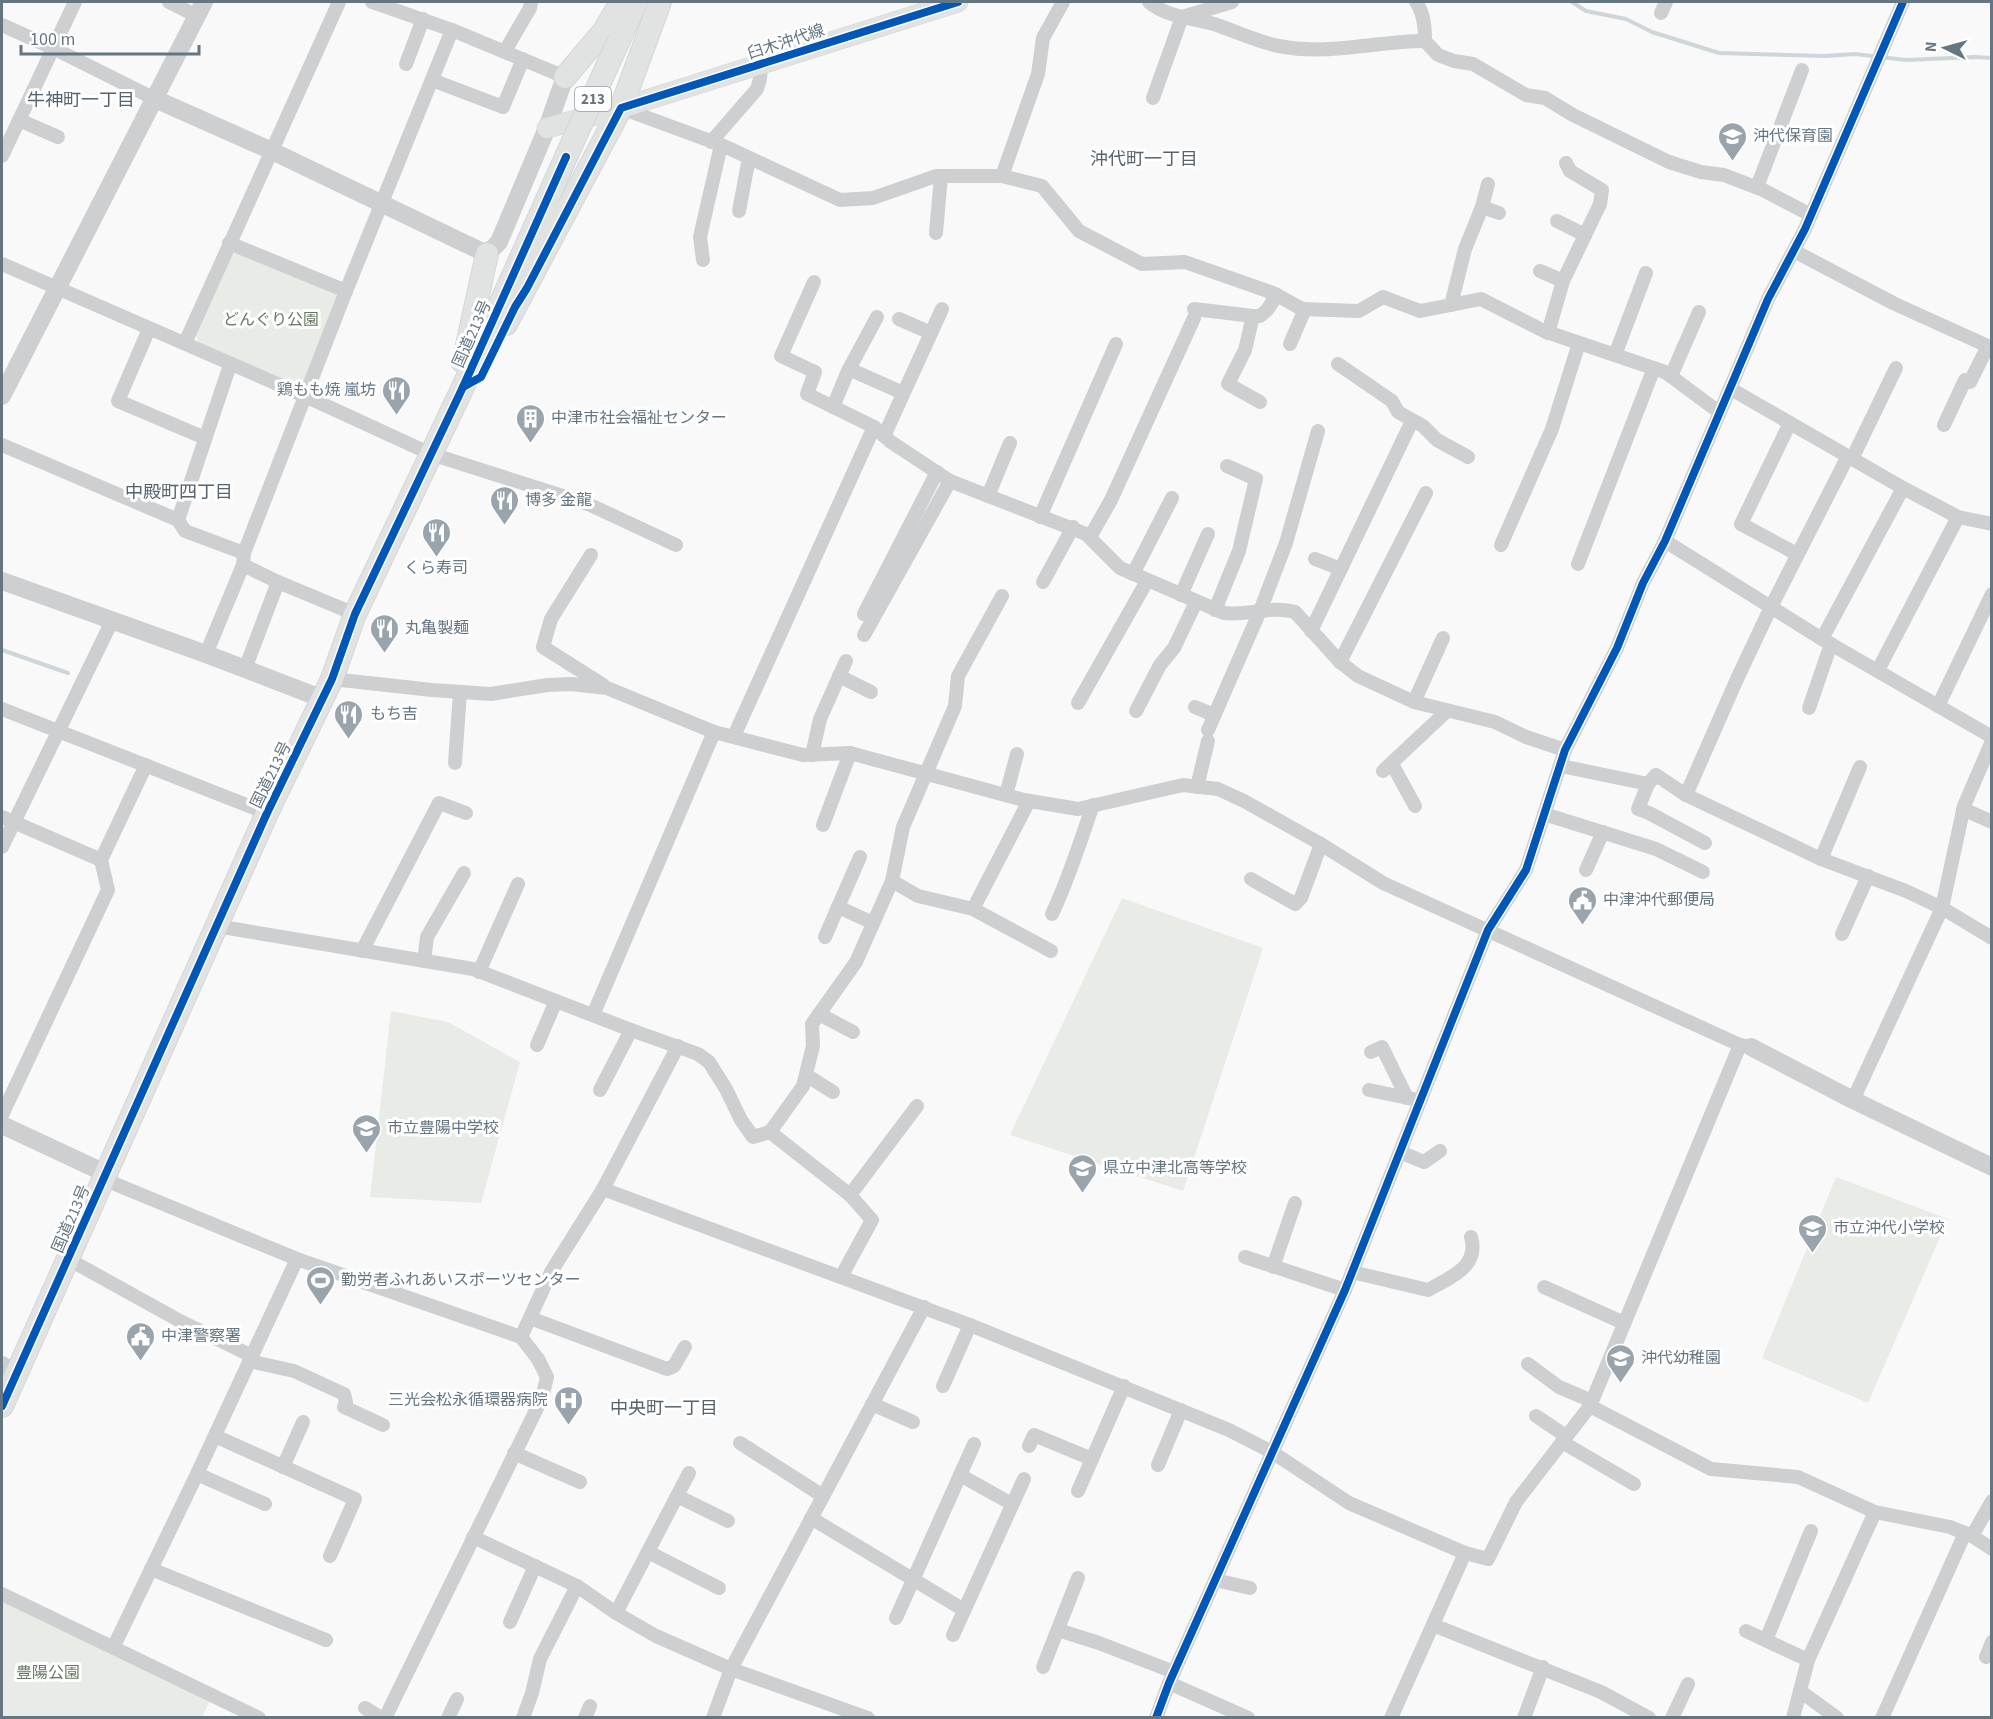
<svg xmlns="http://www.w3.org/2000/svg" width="1993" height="1719" font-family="'Source Sans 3','Noto Sans JP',sans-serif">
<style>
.green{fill:#e8ebe6}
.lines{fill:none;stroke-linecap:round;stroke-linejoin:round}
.stream{stroke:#ced6d9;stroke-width:4}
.secondary-casing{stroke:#d5d6d7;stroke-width:21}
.trunk-casing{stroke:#d5d6d6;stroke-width:24}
.minor{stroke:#cecfd0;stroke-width:14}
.tertiary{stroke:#cecfd0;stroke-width:18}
.secondary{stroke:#e1e2e2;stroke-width:20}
.trunk{stroke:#e1e2e2;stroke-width:22}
.trunk-bridge-casing{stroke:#d5d6d6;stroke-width:24;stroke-linecap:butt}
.trunk-bridge{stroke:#e1e2e2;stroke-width:22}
.cycleway-casing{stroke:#fff;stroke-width:11}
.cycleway{stroke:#0057b8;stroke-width:8}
.labels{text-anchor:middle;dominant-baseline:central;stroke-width:6;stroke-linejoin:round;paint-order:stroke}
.shield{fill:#fff;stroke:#939fa8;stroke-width:1.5}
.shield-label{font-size:15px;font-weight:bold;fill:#657683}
.street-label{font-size:16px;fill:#657683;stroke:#fff}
.poi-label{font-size:16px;fill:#657683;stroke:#fff;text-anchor:start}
.park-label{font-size:16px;fill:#687a64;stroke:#fff}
.neighbourhood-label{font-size:18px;fill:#57646e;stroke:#fff}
</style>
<rect width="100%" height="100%" fill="#f9f9f9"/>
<g class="green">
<path d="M242 251 336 293 339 303 306 384 295 387 200 344 195 333 230 254Z"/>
<path d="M1122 898 1263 948 1183 1191 1010 1135Z"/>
<path d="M391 1011 448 1022 520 1062 481 1203 370 1197Z"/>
<path d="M1836 1177 1948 1219 1868 1403 1762 1358Z"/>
<path d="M2 1600 210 1700 202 1717H2Z"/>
</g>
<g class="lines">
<g class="stream">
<path d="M1572 2 1586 11 1626 19 1652 32 1719 53 1825 56 1855 54 1906 60 1975 57 1992 58"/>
<path d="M2 650 68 673"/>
</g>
<defs>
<path id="secondary" d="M547 128 621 108 958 2"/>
<g id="trunk">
<path d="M619 40 636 2"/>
<path d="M565 77 604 31 621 2"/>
<path d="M506 324 621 108 660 2"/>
<path d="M462 361 466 350 487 254"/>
<path d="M2 1406 267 813 332 679 355 614 463 387 566 157"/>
</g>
</defs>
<use href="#secondary" class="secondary-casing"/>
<use href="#trunk" class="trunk-casing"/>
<g class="minor">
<path d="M169 2 197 16"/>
<path d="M372 2 452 30 565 77"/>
<path d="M1149 2C1167 17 1192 18 1214 24 1235 31 1257 42 1279 46 1328 56 1376 41 1425 41"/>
<path d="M1416 2C1424 13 1425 27 1425 41L1438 55 1454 61 1473 64 1526 95 1545 98 1573 115 1669 162 1701 172 1724 175 1763 190 1811 215"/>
<path d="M1661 13 1666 2"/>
<path d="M2 25 53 48 155 99"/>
<path d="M505 51 530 8 531 2"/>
<path d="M406 64 423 19"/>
<path d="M432 80 503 107 523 59"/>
<path d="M1153 98 1182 17 1232 2"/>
<path d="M621 108 724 146 840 200 873 198 936 176H1002L1042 186 1079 231 1142 264 1185 262 1273 293 1302 309 1359 311 1383 297 1420 311 1481 299 1544 331 1665 372 1719 412"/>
<path d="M19 120 58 137"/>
<path d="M711 142 757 89 760 79 761 64"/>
<path d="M2 156 75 2"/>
<path d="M1002 176 1038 74 1043 38 1063 2"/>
<path d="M1757 187 1802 70"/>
<path d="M1482 207 1499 213"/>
<path d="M739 211 749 158"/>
<path d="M1557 221 1585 235"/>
<path d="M936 233 941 176"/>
<path d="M229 243 346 291"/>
<path d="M1794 251 1895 304 1992 348"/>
<path d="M703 260 700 237 721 145"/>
<path d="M2 264 305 396 431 454 588 504 676 545"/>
<path d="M1540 271 1563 281 1548 333"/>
<path d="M1563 281 1600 204 1602 190 1570 171 1566 163"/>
<path d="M814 282 781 356 815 372 807 394 874 427"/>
<path d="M1451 305 1465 249 1482 207 1488 184"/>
<path d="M1194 309 1253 316"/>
<path d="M899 319 931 333"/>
<path d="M149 329 118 401 205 438"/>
<path d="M185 343 339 2"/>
<path d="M1290 344 1305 309"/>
<path d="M1615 355 1646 273"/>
<path d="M1338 364 1392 401 1398 412 1423 426 1437 440 1468 457"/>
<path d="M849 369 903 393"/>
<path d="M1671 376 1699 312"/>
<path d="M1731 389 1903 488 1958 517 1992 524"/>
<path d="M1260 402 1228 384 1245 350 1253 316H1260L1267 310 1277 295"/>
<path d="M833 407 848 371 877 317"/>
<path d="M1790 423 1741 524 1797 554"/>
<path d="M1944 425 1965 380 1970 382 1988 346"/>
<path d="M884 436 942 309"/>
<path d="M2 445 178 520 185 531 244 553"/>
<path d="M1852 459 1896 368"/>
<path d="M988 496 1010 443"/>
<path d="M1040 517 1116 344"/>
<path d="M178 520 230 365"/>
<path d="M1090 537 1111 500 1194 318"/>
<path d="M1665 541 1822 639 1992 737"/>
<path d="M1501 545 1552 429 1579 343"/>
<path d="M591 555 551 619 543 647 603 685"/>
<path d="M1315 559 1341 569"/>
<path d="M1578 564 1654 368"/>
<path d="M243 565 278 582 355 614"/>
<path d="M1133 574 1172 498"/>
<path d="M1043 582 1073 527"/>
<path d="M1181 595 1208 534"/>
<path d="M1215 610 1239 551 1256 479 1227 466"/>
<path d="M864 614 937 472"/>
<path d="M1311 631 1412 421"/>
<path d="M864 635 950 481"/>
<path d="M1822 639 1903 488"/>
<path d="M206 654 243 565 244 553 346 291 452 30"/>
<path d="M1340 662 1426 493"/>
<path d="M245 669 278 582"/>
<path d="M1878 670 1958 517"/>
<path d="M839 676 871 692"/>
<path d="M332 679 432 690 491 694 547 685 571 684 607 688 714 732 803 755 850 753 1024 800 1078 809 1183 785 1218 789 1244 801 1319 843 1383 883 1740 1045 1751 1047"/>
<path d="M1414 702 1443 638"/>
<path d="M1078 703 1147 581"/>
<path d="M1938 706 1992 594"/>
<path d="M1195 707 1214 715"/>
<path d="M1809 708 1831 644"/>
<path d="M2 709 267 813"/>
<path d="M1136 711 1160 665 1174 648 1196 602"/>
<path d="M1208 730 1260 611 1286 543 1318 431"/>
<path d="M734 736 874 427 891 442 950 481 1086 534 1120 568 1224 613C1247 616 1272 605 1295 612L1340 662 1358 676 1414 702 1495 722 1526 737 1565 750"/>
<path d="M812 755 820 719 846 661"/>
<path d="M455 763 460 692"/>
<path d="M1392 764 1415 806"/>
<path d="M1561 766 1648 784 1656 775 1686 795 1821 859 1906 891 1942 908 1992 938"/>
<path d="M1383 771 1447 711"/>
<path d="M1648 784 1638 809 1649 813 1705 843"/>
<path d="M1197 787 1208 741"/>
<path d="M1006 795 1017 754"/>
<path d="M1686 795 1737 679 1771 607 1848 456"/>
<path d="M1963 809 1992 822"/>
<path d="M1544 814 1656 849 1703 872"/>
<path d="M2 817 101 860"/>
<path d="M823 825 850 753"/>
<path d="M2 847 112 621"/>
<path d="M860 857 838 907 873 923"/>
<path d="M1821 859 1860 767"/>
<path d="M1586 870 1603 832"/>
<path d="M1251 879 1295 904 1301 898 1321 844"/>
<path d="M892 881 918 896 973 909 1051 951"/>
<path d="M973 909 1029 801"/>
<path d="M1052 914C1069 878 1080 842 1093 805"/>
<path d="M216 926 473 969 631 1030 698 1054 709 1062 726 1089 741 1120 753 1137 770 1132 803 1086 813 1046 812 1024 856 962 892 881 903 827 955 706 958 676 1002 596"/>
<path d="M1842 934 1868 876"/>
<path d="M825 937 838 907"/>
<path d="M362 951 439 803 466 813"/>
<path d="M424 961 427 937 464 873"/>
<path d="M479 972 518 884"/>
<path d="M819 1014 853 1032"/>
<path d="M593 1015 714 732"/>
<path d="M537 1045 556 1001"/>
<path d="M1371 1052 1382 1047 1407 1098"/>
<path d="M806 1075 833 1092"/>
<path d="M600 1090 631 1030"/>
<path d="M1369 1090 1413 1099"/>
<path d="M1853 1100 1942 908 1964 806 1992 741"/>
<path d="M2 1115 108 890 101 860 146 765"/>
<path d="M770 1132 850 1195 872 1220 841 1277"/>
<path d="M1400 1152 1424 1162 1440 1151"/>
<path d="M103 1179 297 1259 521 1337 538 1359 547 1377 542 1398 385 1718"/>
<path d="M603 1189 970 1325 1229 1430 1272 1452 1349 1503 1465 1553 1391 1718"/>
<path d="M850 1195 917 1106"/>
<path d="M1245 1257 1345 1290"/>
<path d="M68 1259 180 1321 252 1356"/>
<path d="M1273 1267 1295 1203"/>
<path d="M1352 1272 1428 1290C1449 1278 1480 1267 1471 1237"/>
<path d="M1544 1287 1624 1323"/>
<path d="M530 1318 667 1369 674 1366 685 1347"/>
<path d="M521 1337 551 1272 603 1189 678 1046"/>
<path d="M249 1361 294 1371 344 1394 346 1402 344 1407 383 1425"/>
<path d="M1528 1364 1559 1387 1592 1401"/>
<path d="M943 1386 970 1325"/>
<path d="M872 1404 913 1422"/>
<path d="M1590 1406 1711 1469 1798 1477 1875 1512 1950 1527 1972 1536 1992 1549"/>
<path d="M1536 1416 1566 1436"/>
<path d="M215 1436 355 1499 330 1556"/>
<path d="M1562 1442 1634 1484"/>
<path d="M740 1443 823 1496"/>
<path d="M1029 1446 1034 1435 1092 1459"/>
<path d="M514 1453 580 1482"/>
<path d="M1158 1465 1181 1410"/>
<path d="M283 1467 303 1422"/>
<path d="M197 1474 265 1504"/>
<path d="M960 1475 1012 1504"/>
<path d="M1078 1491 1124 1386"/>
<path d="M677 1496 728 1521"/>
<path d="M811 1518 964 1610"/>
<path d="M1972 1536 1992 1501"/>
<path d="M473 1537 577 1586 616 1613 656 1636 731 1669 868 1718"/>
<path d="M648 1552 719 1588"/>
<path d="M1465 1553 1488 1559 1516 1502 1590 1406 1740 1045"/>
<path d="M151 1569 326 1640"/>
<path d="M1215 1580 1250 1588"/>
<path d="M2 1594 259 1718"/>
<path d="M616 1613 689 1473"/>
<path d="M896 1618 974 1444"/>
<path d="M510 1622 535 1566"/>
<path d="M1433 1625 1601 1692 1649 1718"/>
<path d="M1058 1630 1099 1643 1174 1672"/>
<path d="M1746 1631 1808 1660"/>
<path d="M953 1635 1024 1479"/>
<path d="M1766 1640 1811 1531"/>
<path d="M114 1646 197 1474 297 1259"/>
<path d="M1986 1657 1992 1642"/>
<path d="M1043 1667 1078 1578"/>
<path d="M1169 1683 1248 1718"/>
<path d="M1800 1691 1837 1718"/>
<path d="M365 1708 381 1718"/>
<path d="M448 1718 457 1699"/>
<path d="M523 1718 532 1693 540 1659 577 1586"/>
<path d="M585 1718 590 1706"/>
<path d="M713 1718 731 1669 924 1307"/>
<path d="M1156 1718 1169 1683 1345 1290 1488 930 1526 870 1565 750 1617 648 1643 583 1665 541 1768 299 1805 229 1903 2"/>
<path d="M1524 1718 1543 1667"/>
<path d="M1672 1718 1688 1684"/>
<path d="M1793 1718 1808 1660 1875 1512"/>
<path d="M1882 1718 1965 1533"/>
</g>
<g class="tertiary">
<path d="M155 99 272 151 487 254 499 242 547 128 565 77"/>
<path d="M2 396 204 2"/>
<path d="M2 581 206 654 323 699"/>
<path d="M1751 1047 1853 1100 1992 1167"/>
<path d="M2 1125 105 1173"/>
<path d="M2 1365 16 1373"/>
</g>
<use href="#secondary" class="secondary"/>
<use href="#trunk" class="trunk"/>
<defs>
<path id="trunk-bridge" d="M566 157 619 40"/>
</defs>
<use href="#trunk-bridge" class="trunk-bridge-casing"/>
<use href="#trunk-bridge" class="trunk-bridge"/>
<defs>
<g id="cycleway">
<path d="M463 387 481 377 515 307 527 288 621 108 958 2"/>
<path d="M2 1406 267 813 332 679 355 614 463 387 566 157"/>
<path d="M1156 1718 1169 1683 1345 1290 1488 930 1526 870 1565 750 1617 648 1643 583 1665 541 1768 299 1805 229 1903 2"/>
</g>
</defs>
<use href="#cycleway" class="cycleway-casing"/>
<use href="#cycleway" class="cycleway"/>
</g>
<defs>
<symbol id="school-pin" viewBox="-11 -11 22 30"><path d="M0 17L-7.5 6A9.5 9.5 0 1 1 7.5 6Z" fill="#99a4ac" stroke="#fff"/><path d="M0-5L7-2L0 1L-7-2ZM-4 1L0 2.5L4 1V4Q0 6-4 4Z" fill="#fff"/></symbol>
<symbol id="restaurant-pin" viewBox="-11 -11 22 30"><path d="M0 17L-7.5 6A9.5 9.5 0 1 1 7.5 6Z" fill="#99a4ac" stroke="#fff"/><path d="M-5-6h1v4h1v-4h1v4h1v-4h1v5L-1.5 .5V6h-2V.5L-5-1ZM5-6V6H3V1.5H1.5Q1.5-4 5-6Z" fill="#fff"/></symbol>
<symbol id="building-pin" viewBox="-11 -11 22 30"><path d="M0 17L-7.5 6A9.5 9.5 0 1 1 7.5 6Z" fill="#99a4ac" stroke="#fff"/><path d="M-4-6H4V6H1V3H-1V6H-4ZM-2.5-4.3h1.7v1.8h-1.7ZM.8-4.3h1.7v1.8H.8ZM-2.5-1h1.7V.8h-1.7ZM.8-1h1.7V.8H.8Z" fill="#fff"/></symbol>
<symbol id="civic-pin" viewBox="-11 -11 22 30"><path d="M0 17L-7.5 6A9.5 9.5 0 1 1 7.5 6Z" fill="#99a4ac" stroke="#fff"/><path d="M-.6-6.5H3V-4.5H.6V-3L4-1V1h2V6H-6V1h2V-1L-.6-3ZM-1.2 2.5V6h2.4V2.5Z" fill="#fff"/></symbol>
<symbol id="stadium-pin" viewBox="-11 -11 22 30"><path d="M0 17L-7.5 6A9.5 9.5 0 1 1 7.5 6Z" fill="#99a4ac" stroke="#fff"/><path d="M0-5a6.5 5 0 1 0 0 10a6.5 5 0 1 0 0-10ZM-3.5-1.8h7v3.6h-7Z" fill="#fff"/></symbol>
<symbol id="hospital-pin" viewBox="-11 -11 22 30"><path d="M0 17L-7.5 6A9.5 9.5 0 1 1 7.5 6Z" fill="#99a4ac" stroke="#fff"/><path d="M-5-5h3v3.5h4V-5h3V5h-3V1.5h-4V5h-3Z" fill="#fff"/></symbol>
</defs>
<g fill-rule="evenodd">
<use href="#school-pin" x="1716" y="120" width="33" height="45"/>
<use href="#restaurant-pin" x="380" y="374" width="33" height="45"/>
<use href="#building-pin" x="514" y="402" width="33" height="45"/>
<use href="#restaurant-pin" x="488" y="484" width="33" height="45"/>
<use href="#restaurant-pin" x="420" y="516" width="33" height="45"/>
<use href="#restaurant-pin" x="368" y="612" width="33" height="45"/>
<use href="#restaurant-pin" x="332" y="698" width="33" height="45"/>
<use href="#civic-pin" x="1566" y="884" width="33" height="45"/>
<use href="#school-pin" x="350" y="1112" width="33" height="45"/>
<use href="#school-pin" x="1066" y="1152" width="33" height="45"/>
<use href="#school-pin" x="1796" y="1212" width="33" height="45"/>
<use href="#stadium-pin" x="304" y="1264" width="33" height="45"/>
<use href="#civic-pin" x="124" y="1320" width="33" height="45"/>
<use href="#school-pin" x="1604" y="1342" width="33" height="45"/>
<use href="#hospital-pin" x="552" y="1384" width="33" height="45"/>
</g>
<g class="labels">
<rect class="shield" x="575" y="87" width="36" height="24" rx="4.5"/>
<g class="shield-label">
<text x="593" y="99">213</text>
</g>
<g class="street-label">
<text transform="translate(786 42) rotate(-18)">臼木沖代線</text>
<text transform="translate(472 334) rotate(-66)">国道213号</text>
<text transform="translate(271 775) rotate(-64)">国道213号</text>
<text transform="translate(71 1219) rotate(-67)">国道213号</text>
</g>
<g class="poi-label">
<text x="1753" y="136">沖代保育園</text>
<text x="376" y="390" text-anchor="end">鶏もも焼 嵐坊</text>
<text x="551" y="418">中津市社会福祉センター</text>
<text x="525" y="500">博多 金龍</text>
<text x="436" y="568" text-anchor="middle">くら寿司</text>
<text x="405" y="628">丸亀製麺</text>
<text x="370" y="714">もち吉</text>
<text x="1603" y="900">中津沖代郵便局</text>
<text x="387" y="1128">市立豊陽中学校</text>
<text x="1103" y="1168">県立中津北高等学校</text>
<text x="1833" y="1228">市立沖代小学校</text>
<text x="341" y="1280">勤労者ふれあいスポーツセンター</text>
<text x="161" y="1336">中津警察署</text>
<text x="1641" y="1358">沖代幼稚園</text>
<text x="548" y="1400" text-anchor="end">三光会松永循環器病院</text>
</g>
<g class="park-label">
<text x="271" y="320">どんぐり公園</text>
<text x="48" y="1673">豊陽公園</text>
</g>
<g class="neighbourhood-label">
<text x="81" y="100">牛神町一丁目</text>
<text x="1144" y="159">沖代町一丁目</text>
<text x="179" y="492">中殿町四丁目</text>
<text x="664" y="1408">中央町一丁目</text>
</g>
</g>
<rect width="1993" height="1719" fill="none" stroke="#657683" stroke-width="6"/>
<g transform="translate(1945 48) rotate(275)" stroke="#ffffff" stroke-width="4.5" paint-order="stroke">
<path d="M0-4.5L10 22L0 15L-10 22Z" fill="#657683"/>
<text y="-9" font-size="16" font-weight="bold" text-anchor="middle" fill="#657683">N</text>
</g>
<path d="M21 45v9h178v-9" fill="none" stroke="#657683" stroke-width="3"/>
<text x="30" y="45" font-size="18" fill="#657683" stroke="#ffffff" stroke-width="4.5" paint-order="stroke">100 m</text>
</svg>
